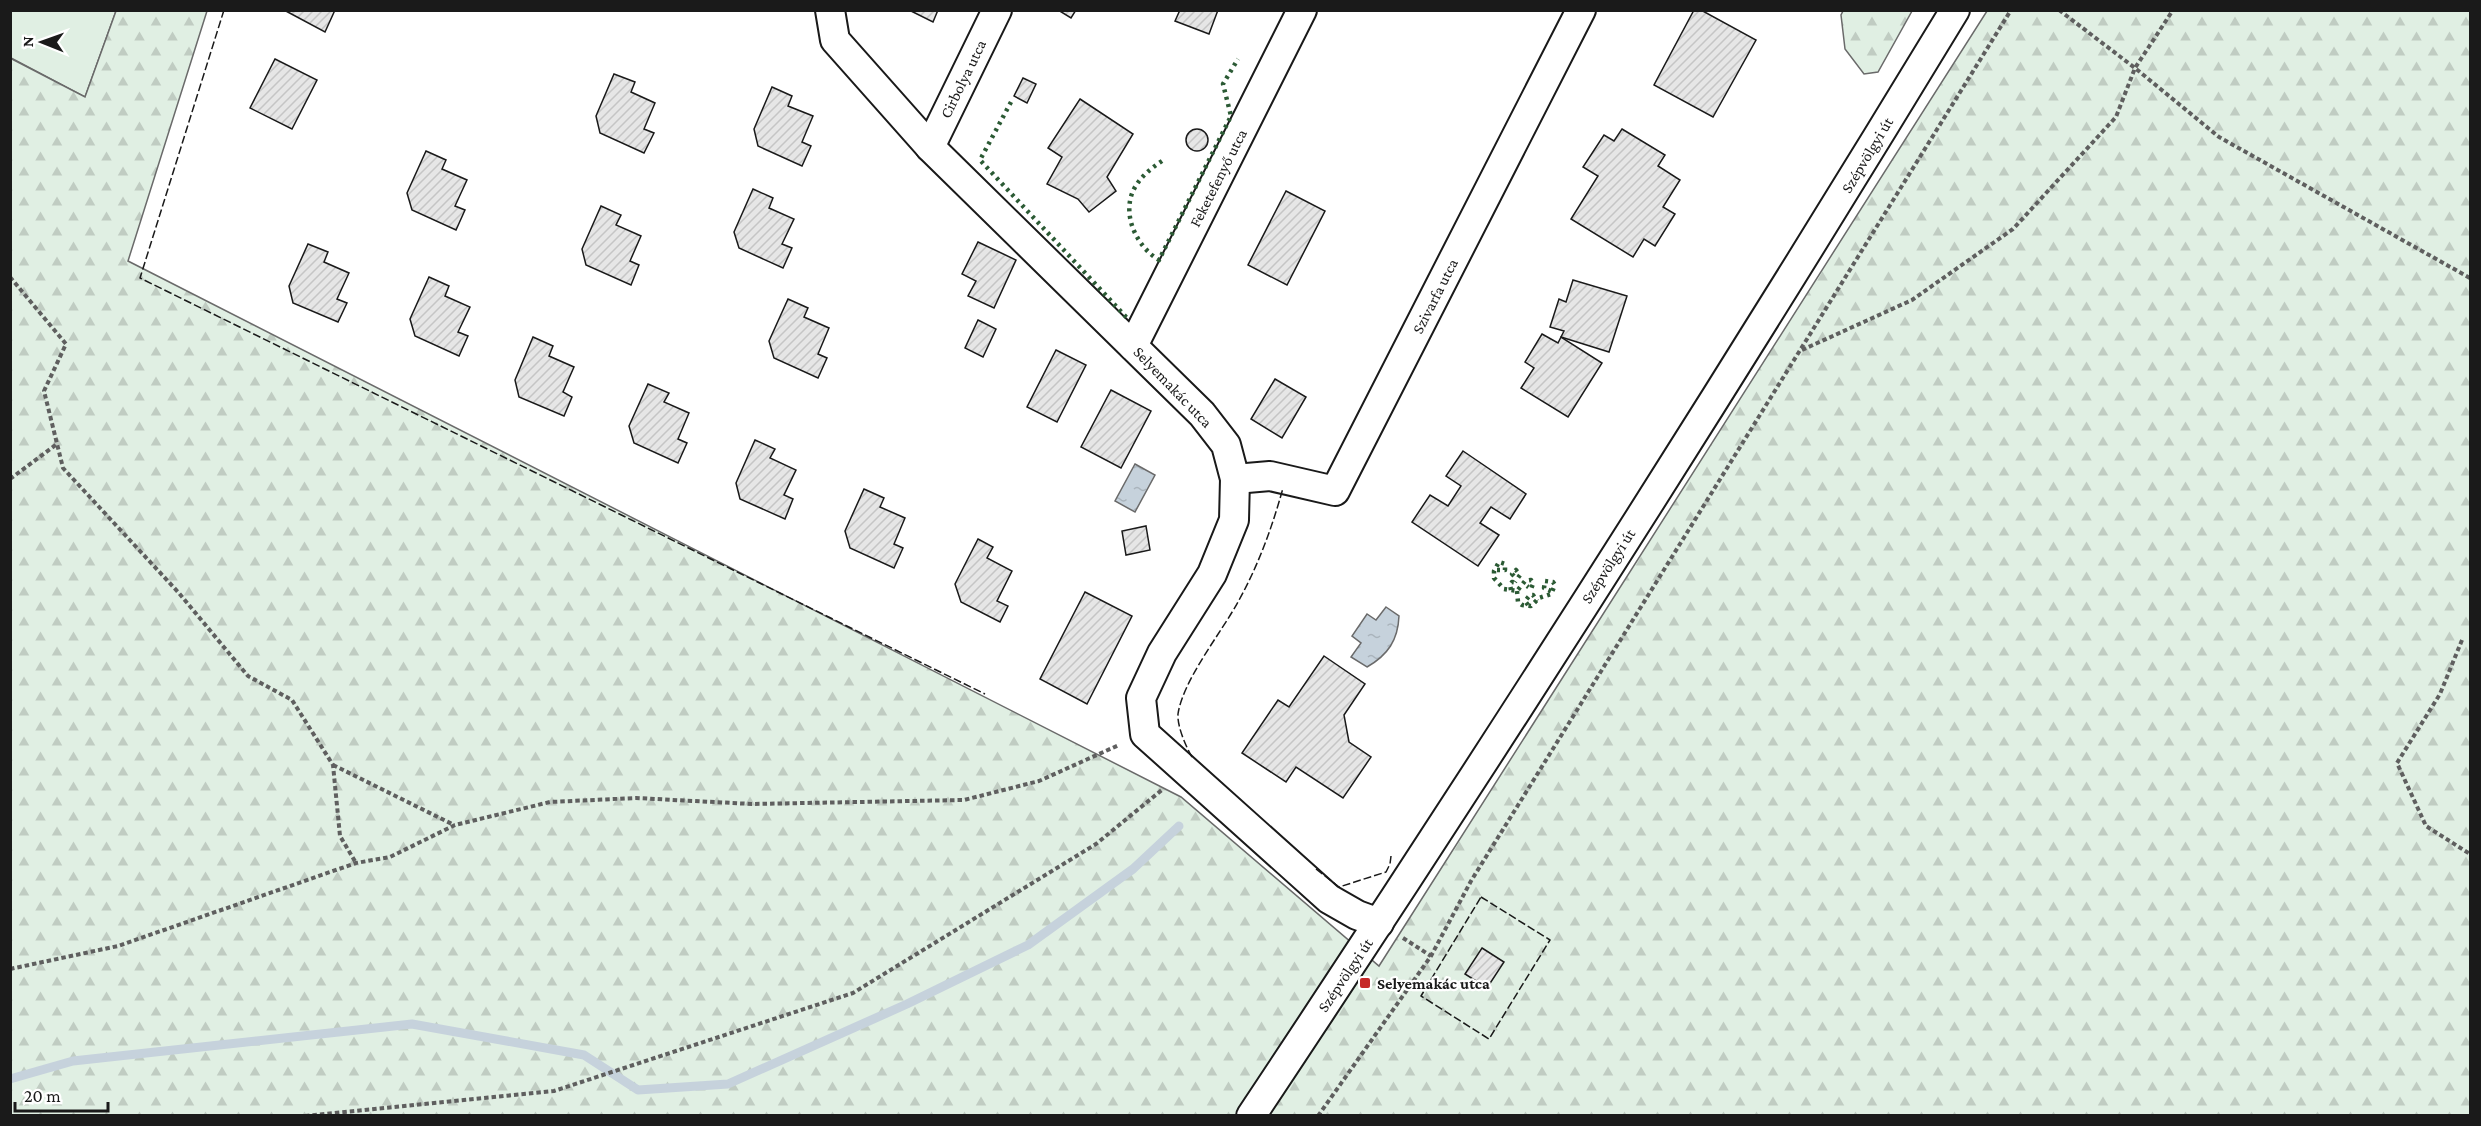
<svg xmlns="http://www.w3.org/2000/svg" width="2481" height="1126" font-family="'Crimson Pro',serif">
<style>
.green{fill:#e0efe3;stroke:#6a6a6a;stroke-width:1.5}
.forest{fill:url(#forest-firs);stroke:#6a6a6a;stroke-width:1.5}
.water{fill:url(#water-ripples);stroke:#6a6a6a;stroke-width:1.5}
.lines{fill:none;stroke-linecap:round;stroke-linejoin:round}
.stream{stroke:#c6d2dc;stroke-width:9}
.building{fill:url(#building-hatch);stroke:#1a1a1a;stroke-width:1.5}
.street-casing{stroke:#1a1a1a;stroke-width:32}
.path{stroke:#5f5f5f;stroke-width:4;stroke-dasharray:4.5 3;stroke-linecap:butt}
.street{stroke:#fff;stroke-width:28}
.hedge{stroke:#2b5a34;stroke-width:4.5;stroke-dasharray:3 4.5;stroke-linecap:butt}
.fence{stroke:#1a1a1a;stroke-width:1.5;stroke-dasharray:8 3;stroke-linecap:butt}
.poi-dot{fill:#c62828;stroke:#fff;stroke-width:2}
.labels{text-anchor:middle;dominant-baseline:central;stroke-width:4.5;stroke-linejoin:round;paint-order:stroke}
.street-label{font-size:16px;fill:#1a1a1a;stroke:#fff}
.poi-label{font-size:16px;font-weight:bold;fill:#1a1a1a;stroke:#fff;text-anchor:start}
</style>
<defs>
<pattern id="forest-firs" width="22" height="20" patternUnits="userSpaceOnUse" patternTransform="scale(1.5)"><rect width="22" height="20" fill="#e0efe3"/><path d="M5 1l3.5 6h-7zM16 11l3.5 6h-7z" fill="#c0ccc2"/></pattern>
<pattern id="water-ripples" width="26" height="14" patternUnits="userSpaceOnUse" patternTransform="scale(1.5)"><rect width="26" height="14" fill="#c6d2dc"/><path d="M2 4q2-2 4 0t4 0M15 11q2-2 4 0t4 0" fill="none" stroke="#aab4bc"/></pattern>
<pattern id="building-hatch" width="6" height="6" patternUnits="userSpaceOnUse" patternTransform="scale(1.5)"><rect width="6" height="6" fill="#e6e6e6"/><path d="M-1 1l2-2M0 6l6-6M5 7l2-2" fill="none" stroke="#c5c5c5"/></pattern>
</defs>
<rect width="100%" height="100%" fill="#fff"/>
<path class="green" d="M10 11H116L85 97 11 58Z"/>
<g class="forest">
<path d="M116 11H207L128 261 1181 797 1379 966 1987 11H2470V1115H11L10 58 85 97Z"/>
<path d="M1843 11H1912L1878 72 1864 74 1845 49 1841 15Z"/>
</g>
<g class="water">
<path d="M1135 464 1155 475 1135 512 1115 501Z"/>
<path d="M1386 607 1399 616C1398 640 1388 655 1367 667L1351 657 1361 643 1352 636 1367 614 1376 620Z"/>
</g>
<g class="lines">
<path class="stream" d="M10 1079 73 1061 412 1024 584 1055 638 1090 728 1084 907 1004 1028 945 1133 869 1179 826"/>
</g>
<g class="building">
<path d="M284 10H335L325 32Z"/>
<path d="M909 10H938L933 22Z"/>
<path d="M1058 10H1076L1071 18Z"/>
<path d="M1180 10H1218L1209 34 1175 21Z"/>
<path d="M1694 10H1701L1756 40 1713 117 1654 85Z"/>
<path d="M275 59 317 80 292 129 250 108Z"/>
<path d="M614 74 635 82 631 92 655 103 644 129 654 133 644 153 600 133 596 116Z"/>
<path d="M1023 78 1036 84 1027 103 1014 96Z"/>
<path d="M772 87 792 96 788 106 813 116 802 142 811 146 802 166 758 146 754 129Z"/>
<path d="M1080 99 1133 134 1107 177 1116 191 1089 212 1078 199 1047 184 1062 157 1048 148Z"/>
<circle cx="1197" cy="140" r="11"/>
<path d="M1622 129 1665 155 1658 166 1680 180 1663 207 1675 214 1655 246 1644 239 1633 257 1571 219 1598 176 1583 167 1604 135 1614 141Z"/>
<path d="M426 151 446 160 442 169 467 180 455 206 465 210 456 230 412 210 407 193Z"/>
<path d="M753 189 773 198 769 208 794 219 782 244 792 248 783 268 739 248 734 232Z"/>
<path d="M1286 191 1325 211 1287 285 1248 265Z"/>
<path d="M601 206 621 215 616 225 641 236 630 261 639 265 631 285 586 265 582 249Z"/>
<path d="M978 242 1016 260 994 308 968 296 976 281 962 274Z"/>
<path d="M308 244 328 252 324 262 349 273 337 299 347 303 338 322 293 303 289 286Z"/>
<path d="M429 277 449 286 445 296 470 307 458 332 468 336 459 356 415 336 410 319Z"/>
<path d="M1573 280 1627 296 1609 352 1561 337 1564 331 1550 327 1559 299 1566 302Z"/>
<path d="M788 299 808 308 804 317 829 328 818 354 827 358 818 378 774 358 769 341Z"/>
<path d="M978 320 996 329 983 357 965 348Z"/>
<path d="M1542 334 1558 343 1561 337 1602 363 1568 417 1521 388 1534 368 1525 362Z"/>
<path d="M533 337 553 346 549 356 574 367 563 392 572 397 564 416 519 397 515 380Z"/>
<path d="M1056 350 1086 365 1057 422 1027 407Z"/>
<path d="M1275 379 1306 397 1282 438 1251 419Z"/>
<path d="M648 384 669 393 664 402 689 413 678 439 687 443 678 463 634 443 629 426Z"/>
<path d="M1111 390 1151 411 1121 468 1081 447Z"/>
<path d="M755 440 775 449 770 458 796 470 784 495 793 499 785 519 740 499 736 483Z"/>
<path d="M1463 451 1526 494 1510 519 1491 507 1480 523 1499 535 1478 566 1412 522 1430 495 1448 506 1461 486 1446 476Z"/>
<path d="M864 489 884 498 880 507 905 518 894 544 903 548 894 568 850 548 845 531Z"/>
<path d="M1146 526 1150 550 1126 555 1122 531Z"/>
<path d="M978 539 993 547 987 558 1012 571 997 601 1008 606 1000 622 961 602 955 584Z"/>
<path d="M1085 592 1132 616 1087 704 1040 679Z"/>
<path d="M1324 656 1365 684 1344 715 1349 742 1371 757 1343 798 1296 767 1286 782 1242 753 1278 700 1289 707Z"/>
<path d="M1482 948 1504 962 1487 988 1465 974Z"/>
</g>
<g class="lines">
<defs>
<g id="street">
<path d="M830 10 835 40 930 147 1202 414 1226 445 1235 479 1234 520 1212 574 1162 653 1141 698 1145 734 1329 899 1357 915 1379 923"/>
<path d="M930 147 997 10"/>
<path d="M1133 346 1302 10"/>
<path d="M1235 479 1270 476 1335 491 1581 10"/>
<path d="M1251 1116C1493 752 1728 384 1955 10"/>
</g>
</defs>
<use href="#street" class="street-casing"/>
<g class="path">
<path d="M2059 10 2135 68 2219 137 2470 278"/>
<path d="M10 277 66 344 44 391 63 468 178 592 248 676 292 700 333 765 340 836 356 863"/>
<path d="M1802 350 1912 300 2013 229 2116 117 2135 68 2173 10"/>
<path d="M10 479 57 444"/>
<path d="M2462 640 2440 694 2397 763 2426 826 2470 854"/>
<path d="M333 765 454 825"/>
<path d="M1403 938 1431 956"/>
<path d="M10 969 118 946 356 863 390 857 455 825 550 802 636 798 752 804 964 800 1039 781 1119 745"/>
<path d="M305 1116 554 1091 853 993 1096 844 1163 789"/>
<path d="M1318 1116 1431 956 1471 881 2011 10"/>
</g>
<use href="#street" class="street"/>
<g class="hedge">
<path d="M1011 102 980 160 1127 318"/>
<path d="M1162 161C1150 169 1139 178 1133 191 1122 216 1137 247 1159 260L1231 116 1223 84 1238 59"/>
<path d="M1497 570H1505V564L1499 562 1494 571V578L1504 589 1517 591 1525 581 1531 580 1533 584 1531 589 1527 586"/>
<path d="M1514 576 1512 574 1516 570 1520 575 1515 582"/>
<path d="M1511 590 1510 585 1512 582 1518 583"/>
<path d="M1517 591 1518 602 1522 605 1531 606 1539 598 1551 594 1555 585 1553 582 1545 581 1544 588 1551 591"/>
<path d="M1528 605 1525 601 1530 595H1533L1537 601"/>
</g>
<g class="fence">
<path d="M224 10 140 278 985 694"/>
<path d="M1192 757C1186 747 1177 726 1178 714 1183 680 1221 633 1238 602 1258 566 1272 528 1283 488"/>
<path d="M1316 869 1339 887 1386 872 1390 864 1391 856"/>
<path d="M1481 897 1550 940 1489 1039 1421 996Z"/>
</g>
</g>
<rect class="poi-dot" x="1359" y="977" width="12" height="12" rx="3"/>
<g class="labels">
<g class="street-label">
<text transform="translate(963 79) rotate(-64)">Cirbolya utca</text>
<text transform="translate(1867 155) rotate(-59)">Szépvölgyi út</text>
<text transform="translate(1218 178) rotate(-63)">Feketefenyő utca</text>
<text transform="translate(1435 296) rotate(-63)">Szivarfa utca</text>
<text transform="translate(1173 387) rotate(46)">Selyemakác utca</text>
<text transform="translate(1608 566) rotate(-57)">Szépvölgyi út</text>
<text transform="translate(1345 975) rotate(-56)">Szépvölgyi út</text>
</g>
<g class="poi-label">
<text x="1377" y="983">Selyemakác utca</text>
</g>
</g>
<rect width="2481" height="1126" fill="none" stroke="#1a1a1a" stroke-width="24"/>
<g transform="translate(42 42) rotate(271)" stroke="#ffffff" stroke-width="4.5" paint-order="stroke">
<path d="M0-4.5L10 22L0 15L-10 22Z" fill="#1a1a1a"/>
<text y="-9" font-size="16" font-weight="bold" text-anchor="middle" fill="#1a1a1a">N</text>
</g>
<path d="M15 1102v9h93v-9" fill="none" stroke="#1a1a1a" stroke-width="3"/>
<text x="24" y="1102" font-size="18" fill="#1a1a1a" stroke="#ffffff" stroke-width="4.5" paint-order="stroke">20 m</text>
</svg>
